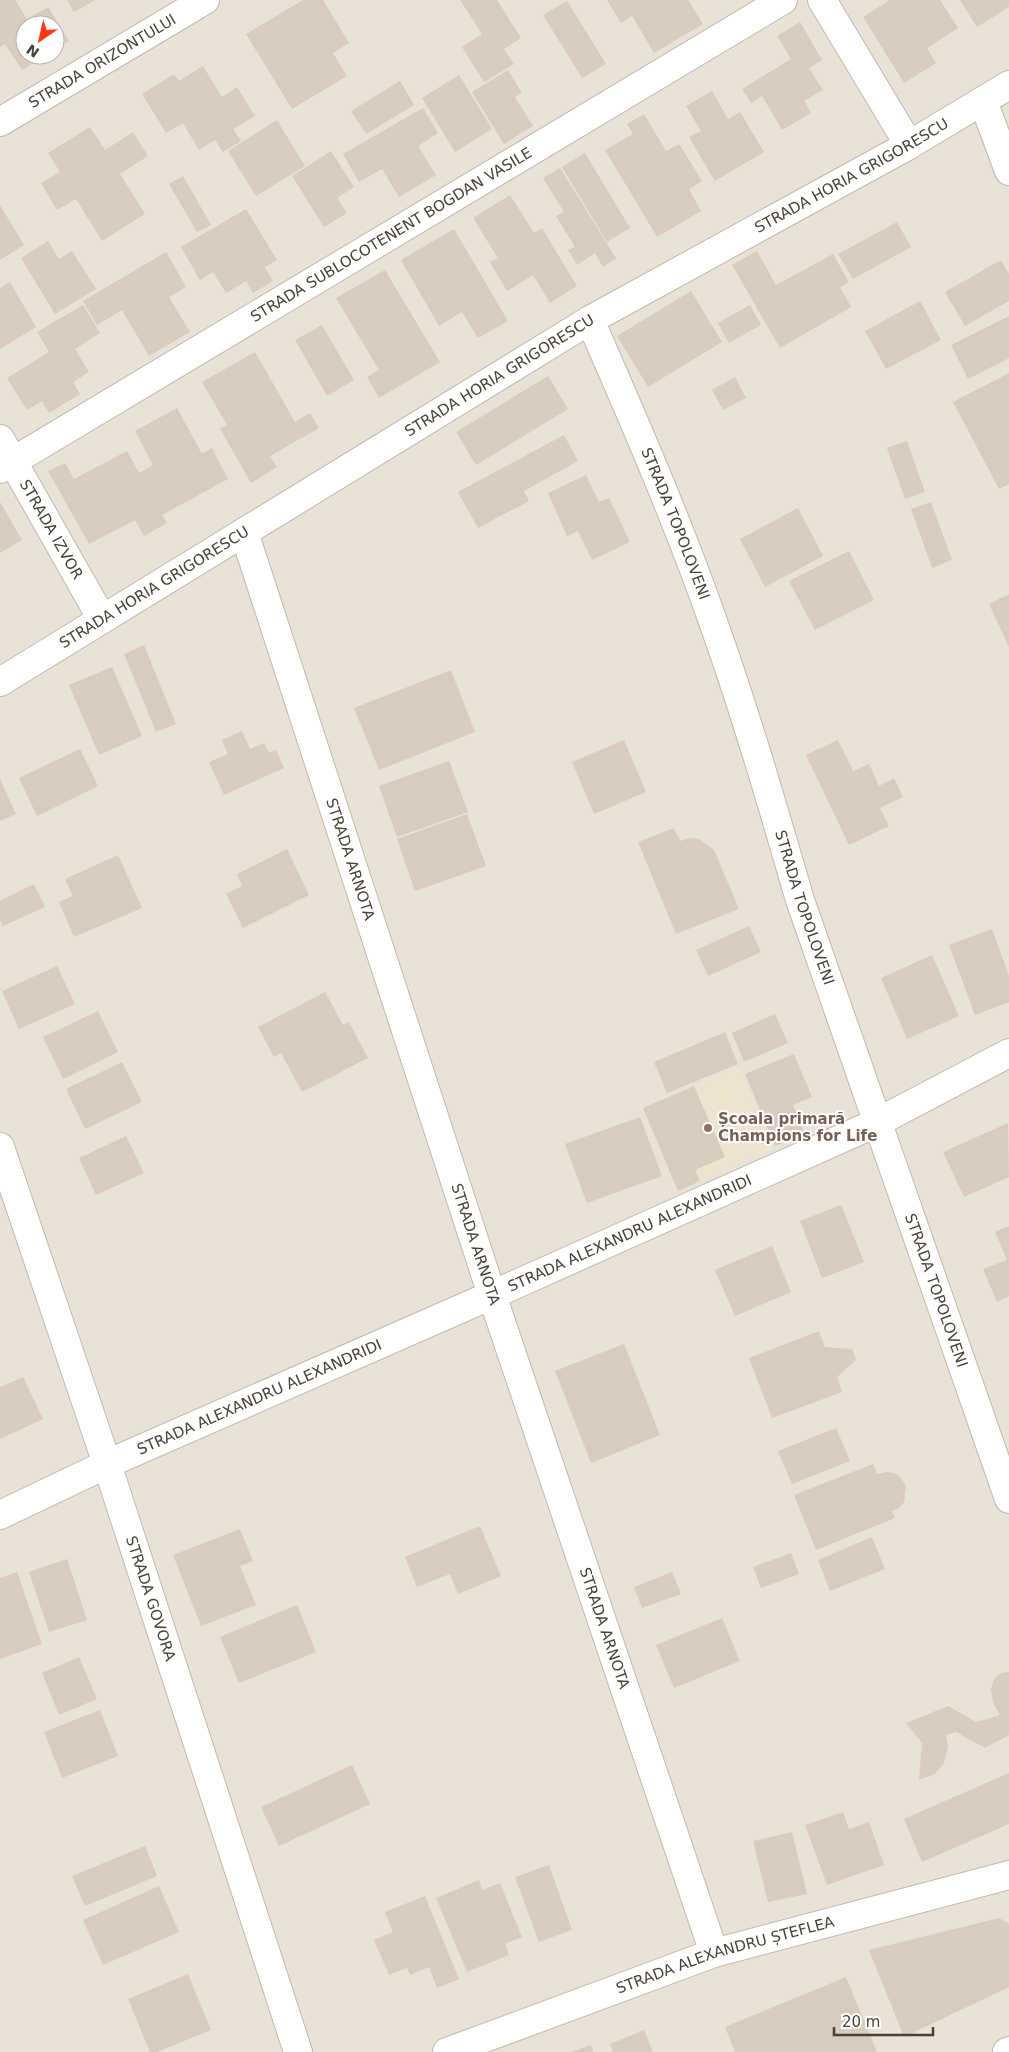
<svg xmlns="http://www.w3.org/2000/svg" width="1009" height="2052" font-family="'DejaVu Sans',sans-serif">
<style>
.residential{fill:#e9e2d6;fill-rule:evenodd}
.education{fill:#eee5d1}
.building{fill:#d7ccbd}
.lines{fill:none;stroke-linecap:round;stroke-linejoin:round}
.minor-casing{stroke:#c0b8aa;stroke-width:30}
.minor{stroke:#fff;stroke-width:28}
.education-dot{fill:#8d6e63;stroke:#fff;stroke-width:2}
.labels{text-anchor:middle;dominant-baseline:central;stroke-width:4;stroke-linejoin:round;paint-order:stroke}
.street-label{font-size:15px;fill:#484136;stroke:#fff}
.education-label{font-size:15px;font-weight:bold;fill:#785e54;stroke:#fff;text-anchor:start}
</style>
<rect width="100%" height="100%" fill="#f4f0e8"/>
<path class="residential" d="M0 0H1009V2052H0ZM25 25H55V55H25Z"/>
<path class="education" d="M738 1066 774 1149 678 1191 643 1108Z"/>
<g class="building">
<path d="M0 0H15L27 19 48 7 69 41 55 50V25H25V55H47L22 70 5 44 0 47Z"/>
<path d="M67 0H95L74 12Z"/>
<path d="M303 0H323L349 43 333 53 347 76 292 109 246 34Z"/>
<path d="M460 0H497L521 38 504 49 514 64 484 82 462 47 482 34Z"/>
<path d="M607 0H688L703 24 654 53 632 16 621 23Z"/>
<path d="M890 0H940L958 28 927 48 936 63 904 83 863 17Z"/>
<path d="M960 0H1009V7L977 27Z"/>
<path d="M567 1 606 64 582 78 543 15Z"/>
<path d="M800 22 822 60 809 68 823 90 804 101 811 113 782 130 762 96 751 103 742 89 791 59 777 36Z"/>
<path d="M203 66 222 97 237 87 255 116 233 129 241 141 223 152 215 140 199 150 183 123 166 133 142 94 174 74 179 81Z"/>
<path d="M508 70 522 93 515 97 533 126 504 144 472 92Z"/>
<path d="M459 75 492 129 455 152 422 98Z"/>
<path d="M400 81 414 105 366 134 351 111Z"/>
<path d="M712 91 728 119 740 112 764 152 715 181 689 137 701 131 686 106Z"/>
<path d="M423 108 438 133 418 146 436 175 399 197 382 169 359 182 343 154Z"/>
<path d="M644 114 666 151 679 144 702 181 689 189 701 211 657 237 605 150 633 134 627 124Z"/>
<path d="M277 120 305 166 256 196 228 151Z"/>
<path d="M90 127 105 150 133 132 148 156 120 174 145 214 102 241 76 199 57 210 41 183 60 172 48 153Z"/>
<path d="M331 151 354 187 337 198 347 213 324 227 292 176Z"/>
<path d="M585 153 630 228 607 242 562 167Z"/>
<path d="M560 168 616 258 603 267 595 253 577 265 568 250 575 247 556 216 564 212 543 178Z"/>
<path d="M183 176 211 225 197 232 169 184Z"/>
<path d="M510 195 534 233 542 228 577 286 550 303 533 275 507 291 490 262 498 258 473 218Z"/>
<path d="M0 205 24 245 0 260Z"/>
<path d="M246 209 277 260 265 267 273 281 253 293 246 281 226 293 213 272 200 280 181 247Z"/>
<path d="M897 222 911 247 853 279 838 254Z"/>
<path d="M454 229 508 321 478 338 462 312 439 326 401 260Z"/>
<path d="M48 241 59 259 72 251 96 289 55 314 21 258Z"/>
<path d="M757 251 776 285 833 254 849 282 840 287 851 307 780 348 732 265Z"/>
<path d="M166 252 186 287 169 297 190 332 149 356 122 310 97 325 83 301Z"/>
<path d="M1001 260 1009 274V301L965 326 945 292Z"/>
<path d="M385 270 440 362 379 398 367 377 379 370 336 298Z"/>
<path d="M10 282 36 327 0 349V288Z"/>
<path d="M691 291 722 342 648 387 617 336Z"/>
<path d="M920 301 941 340 886 369 865 331Z"/>
<path d="M83 305 100 333 75 349 89 372 73 382 80 394 49 413 42 401 27 410 7 378 49 352 37 332Z"/>
<path d="M750 305 761 325 729 343 718 323Z"/>
<path d="M1009 316V358L968 379 951 345Z"/>
<path d="M322 325 354 380 327 396 295 340Z"/>
<path d="M255 352 295 422 310 413 319 428 270 456 277 467 251 483 220 429 227 425 202 382Z"/>
<path d="M1009 373V484L999 489 953 402Z"/>
<path d="M548 376 568 409 476 465 456 432Z"/>
<path d="M735 377 746 398 723 410 712 390Z"/>
<path d="M177 408 202 454 212 448 228 479 162 515 167 523 144 536 135 520 89 544 48 471 65 463 74 479 127 451 139 473 153 465 135 431Z"/>
<path d="M564 435 578 461 524 491 529 501 478 528 458 492Z"/>
<path d="M907 441 925 492 905 499 887 448Z"/>
<path d="M586 475 599 502 609 498 630 542 592 560 578 531 567 536 548 493Z"/>
<path d="M0 502 22 540 0 553Z"/>
<path d="M931 502 952 560 932 568 911 509Z"/>
<path d="M798 508 823 556 765 587 740 539Z"/>
<path d="M849 551 874 600 815 630 789 581Z"/>
<path d="M1009 594V647L989 604Z"/>
<path d="M144 645 176 724 156 732 124 654Z"/>
<path d="M112 667 142 736 99 755 69 685Z"/>
<path d="M451 670 475 732 379 770 354 708Z"/>
<path d="M242 731 250 749 264 743 269 753 276 750 284 768 224 795 209 762 228 754 222 740Z"/>
<path d="M624 740 646 792 594 814 572 762Z"/>
<path d="M838 740 853 771 869 764 879 786 894 778 903 797 880 808 889 826 849 845 806 755Z"/>
<path d="M80 749 98 786 37 816 19 778Z"/>
<path d="M449 761 468 812 397 837 379 786Z"/>
<path d="M0 779 16 814 0 821Z"/>
<path d="M467 814 486 866 415 891 397 839Z"/>
<path d="M674 828 680 841 689 838 699 839 714 850 739 909 676 934 638 842Z"/>
<path d="M287 849 309 895 243 928 226 894 242 886 237 874Z"/>
<path d="M118 855 142 908 74 937 59 902 73 896 65 879Z"/>
<path d="M34 884 45 907 3 926 0 920V901Z"/>
<path d="M749 926 761 952 708 976 696 950Z"/>
<path d="M992 929 1009 976V1002L975 1015 949 945Z"/>
<path d="M932 955 959 1016 907 1039 881 978Z"/>
<path d="M57 966 75 1004 19 1029 2 991Z"/>
<path d="M325 992 343 1025 349 1022 368 1058 302 1092 281 1053 274 1057 258 1027Z"/>
<path d="M98 1011 118 1052 63 1079 43 1037Z"/>
<path d="M775 1014 788 1043 744 1062 732 1033Z"/>
<path d="M725 1032 738 1064 667 1093 654 1062Z"/>
<path d="M794 1054 812 1097 793 1105 805 1134 775 1146 745 1074Z"/>
<path d="M122 1062 142 1102 85 1129 66 1089Z"/>
<path d="M694 1086 725 1157 695 1170 700 1181 678 1191 643 1108Z"/>
<path d="M640 1117 662 1176 587 1203 565 1144Z"/>
<path d="M1008 1123 1009 1177 964 1197 943 1152Z"/>
<path d="M126 1136 144 1173 96 1195 79 1158Z"/>
<path d="M841 1205 864 1262 822 1278 800 1221Z"/>
<path d="M1009 1226V1296L997 1302 983 1269 1007 1260 995 1232Z"/>
<path d="M772 1246 791 1292 735 1316 715 1270Z"/>
<path d="M819 1331 825 1347 852 1349 856 1360 837 1377 842 1392 772 1418 749 1358Z"/>
<path d="M624 1344 660 1435 591 1463 555 1371Z"/>
<path d="M23 1377 43 1419 0 1439V1387Z"/>
<path d="M836 1428 850 1461 792 1484 778 1451Z"/>
<path d="M873 1464 877 1474 886 1472 895 1473 902 1479 906 1487 904 1502 899 1508 892 1511 895 1518 816 1550 794 1495Z"/>
<path d="M480 1526 501 1576 458 1594 450 1574 417 1587 405 1557Z"/>
<path d="M240 1529 253 1561 240 1566 256 1605 201 1626 173 1555Z"/>
<path d="M872 1537 885 1569 830 1591 818 1560Z"/>
<path d="M791 1553 799 1574 761 1588 753 1567Z"/>
<path d="M67 1559 87 1620 49 1632 29 1572Z"/>
<path d="M17 1572 42 1644 0 1659V1578Z"/>
<path d="M672 1572 681 1594 642 1608 634 1587Z"/>
<path d="M297 1605 316 1652 239 1683 220 1637Z"/>
<path d="M722 1618 740 1661 674 1688 656 1645Z"/>
<path d="M79 1657 97 1699 59 1715 42 1673Z"/>
<path d="M1009 1672V1735L985 1748 956 1732 946 1735 948 1747 944 1763 935 1774 919 1780 922 1743 906 1723 948 1706 976 1722 1000 1715 993 1703 991 1689 994 1679 1000 1673Z"/>
<path d="M100 1710 118 1756 62 1778 44 1732Z"/>
<path d="M352 1765 370 1804 279 1846 261 1807Z"/>
<path d="M1009 1773V1824L922 1862 904 1819Z"/>
<path d="M843 1812 849 1829 869 1822 884 1865 827 1885 805 1825Z"/>
<path d="M792 1832 807 1894 768 1902 753 1841Z"/>
<path d="M145 1846 157 1876 85 1906 72 1876Z"/>
<path d="M549 1865 572 1930 539 1942 515 1877Z"/>
<path d="M479 1880 482 1890 500 1883 522 1937 505 1944 509 1955 467 1972 436 1898Z"/>
<path d="M159 1886 179 1932 103 1965 83 1920Z"/>
<path d="M425 1896 459 1979 437 1988 429 1967 410 1975 407 1968 389 1975 374 1940 393 1932 385 1912Z"/>
<path d="M999 1918 1009 1924V1987L904 2037 869 1950Z"/>
<path d="M188 1974 211 2030 157 2052H150L128 1999Z"/>
<path d="M846 1977 877 2052H735L725 2027Z"/>
<path d="M644 2030 653 2052H613L610 2044Z"/>
<path d="M591 2045 593 2052H572Z"/>
</g>
<g class="lines">
<defs>
<g id="minor">
<path d="M822 0 909 145"/>
<path d="M983 101 1009 171"/>
<path id="s1" d="M0 122 205 0"/>
<path id="s2" d="M590 320C635 423 680 526 717 633 748 721 774 811 800 900L1009 1499"/>
<path id="s3" d="M0 439 102 619"/>
<path id="s4" d="M0 469 783 0"/>
<path id="s5" d="M244 532 492 1295 714 1953"/>
<path id="s6" d="M0 682 590 320 909 145 1009 85"/>
<path id="s7" d="M0 1147 107 1464 298 2052"/>
<path id="s8" d="M0 1515 107 1464 492 1295 876 1123 1009 1053"/>
<path id="s9" d="M447 2052 714 1953 1009 1875"/>
<path d="M1007 2052 1009 2051"/>
</g>
</defs>
<use href="#minor" class="minor-casing"/>
<use href="#minor" class="minor"/>
</g>
<circle class="education-dot" cx="708" cy="1128" r="5"/>
<g class="labels">
<g class="street-label">
<text stroke="none"><textPath href="#s1" startOffset="119">STRADA ORIZONTULUI</textPath></text>
<text stroke="none"><textPath href="#s6" startOffset="991">STRADA HORIA GRIGORESCU</textPath></text>
<text stroke="none"><textPath href="#s4" startOffset="456">STRADA SUBLOCOTENENT BOGDAN VASILE</textPath></text>
<text stroke="none"><textPath href="#s6" startOffset="586">STRADA HORIA GRIGORESCU</textPath></text>
<text stroke="none"><textPath href="#s2" startOffset="221">STRADA TOPOLOVENI</textPath></text>
<text stroke="none"><textPath href="#s3" startOffset="104">STRADA IZVOR</textPath></text>
<text stroke="none"><textPath href="#s6" startOffset="181">STRADA HORIA GRIGORESCU</textPath></text>
<text stroke="none"><textPath href="#s5" startOffset="344">STRADA ARNOTA</textPath></text>
<text stroke="none"><textPath href="#s2" startOffset="626">STRADA TOPOLOVENI</textPath></text>
<text stroke="none"><textPath href="#s8" startOffset="690">STRADA ALEXANDRU ALEXANDRIDI</textPath></text>
<text stroke="none"><textPath href="#s5" startOffset="749">STRADA ARNOTA</textPath></text>
<text stroke="none"><textPath href="#s2" startOffset="1031">STRADA TOPOLOVENI</textPath></text>
<text stroke="none"><textPath href="#s8" startOffset="285">STRADA ALEXANDRU ALEXANDRIDI</textPath></text>
<text stroke="none"><textPath href="#s7" startOffset="476">STRADA GOVORA</textPath></text>
<text stroke="none"><textPath href="#s5" startOffset="1154">STRADA ARNOTA</textPath></text>
<text stroke="none"><textPath href="#s9" startOffset="295">STRADA ALEXANDRU ȘTEFLEA</textPath></text>
</g>
<g class="education-label">
<text x="718" y="1119">Școala primară<tspan x="718" dy="17">Champions for Life</tspan></text>
</g>
</g>
<g transform="translate(40 40) rotate(214)"><circle r="24" fill="#ffffff" stroke="#b6b3af"/>
<path d="M0-4L9 19L0 12L-9 19Z" fill="#ff3414"/>
<text y="-8" font-size="14" font-weight="bold" text-anchor="middle" fill="#484136">N</text>
</g>
<path d="M834 2027v8h99v-8" fill="none" stroke="#484136" stroke-width="2.5"/>
<text x="842" y="2027" font-size="15" fill="#484136" stroke="#ffffff" stroke-width="4" paint-order="stroke">20 m</text>
</svg>
